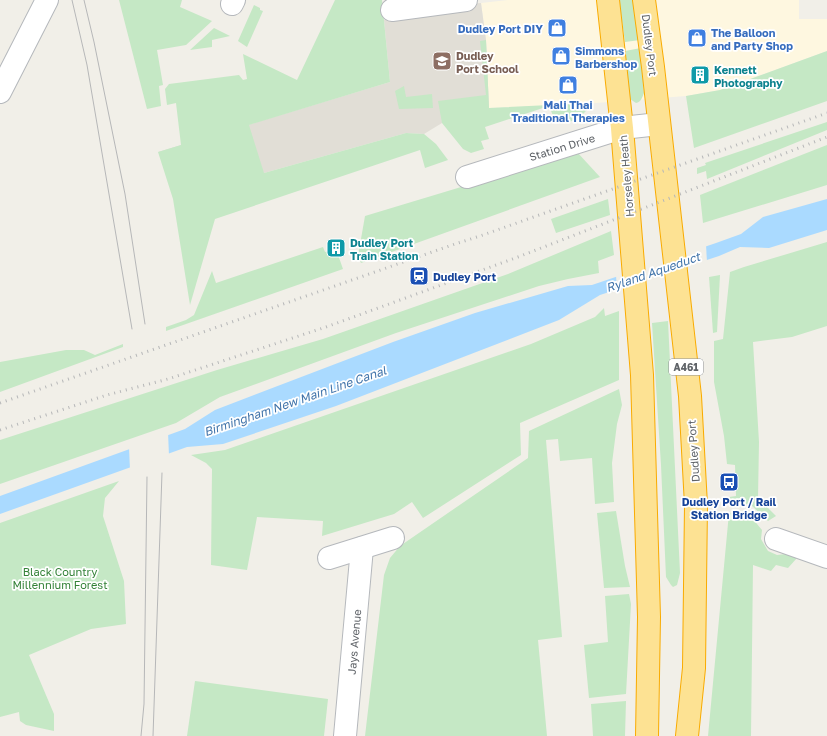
<svg xmlns="http://www.w3.org/2000/svg" width="827" height="736" font-family="'Golos Text',sans-serif">
<style>
.commercial{fill:#fef7e0}
.education{fill:#e1ded6}
.green{fill:#c5e8c5}
.water{fill:#aadaff}
.pier{fill:#f1efe8}
.lines{fill:none;stroke-linecap:round;stroke-linejoin:round}
.minor-casing{stroke:#b5b8bc;stroke-width:24}
.highway-casing{stroke:#f9ab00;stroke-width:24}
.minor{stroke:#fff;stroke-width:22}
.highway{stroke:#fde293;stroke-width:22}
.tram{stroke:#b6b7b8;stroke-width:1}
.rail{stroke:#b6b7b8;stroke-width:3;stroke-dasharray:1 5;stroke-linecap:butt}
.labels{text-anchor:middle;dominant-baseline:central;stroke-width:3.5;stroke-linejoin:round;paint-order:stroke}
.shield{fill:#fff;stroke:#8f9295;stroke-width:1}
.shield-label{font-size:10px;font-weight:bold;fill:#5f6368}
.shop-label{font-size:11px;font-weight:bold;fill:#366cbe;stroke:#fff;text-anchor:start}
.street-label{font-size:11px;fill:#5f6368;stroke:#fff}
.education-label{font-size:11px;font-weight:bold;fill:#785e54;stroke:#fff;text-anchor:start}
.culture-label{font-size:11px;font-weight:bold;fill:#0d838f;stroke:#fff;text-anchor:start}
.transit-label{font-size:11px;font-weight:bold;fill:#164399;stroke:#fff;text-anchor:start}
.park-label{font-size:11px;fill:#348238;stroke:#fff}
.water-label{font-size:12px;font-style:italic;fill:#4174aa;stroke:#fff}
</style>
<rect width="100%" height="100%" fill="#f1efe8"/>
<path class="commercial" d="M508 0H799V19H827V51L720 90 686 96 570 105 489 108 486 40 481 3Z"/>
<path class="education" d="M481 3 486 40 489 108 442 123 424 134 406 133 264 173 158 152 390 82 384 20 460 10V5Z"/>
<g class="green">
<path d="M119 0H182L180 7 212 21 186 45 157 50 163 85 159 86 161 106 147 109Z"/>
<path d="M335 0H382L390 82 249 125 264 173 406 133 424 134 436 144 448 160 425 168 420 150 215 219 190 305 173 199 158 152 181 145 176 103 167 105 165 89 169 84 239 75 243 80 247 79 243 54 297 80Z"/>
<path d="M619 0H636L640 40 625 42Z"/>
<path d="M254 5 260 8V10L263 11 247 47 238 41Z"/>
<path d="M214 28 230 36 212 40V47L190 50Z"/>
<path d="M486 40 489 108 591 103C586 113 580 118 569 122L554 118 549 106 485 127 489 139 481 141 484 149 471 153 463 149 442 123 438 101 486 95 480 41Z"/>
<path d="M641 48 644 93C642 98 641 102 636 103L630 99 625 51Z"/>
<path d="M827 51V101L694 148 686 96 720 90Z"/>
<path d="M404 86 406 97 432 94 433 108 399 109 395 91Z"/>
<path d="M827 122V130L707 179 706 171 697 174V168L706 165 705 163Z"/>
<path d="M827 145V185L703 223 700 195Z"/>
<path d="M577 152 600 177 361 263 358 256 365 216Z"/>
<path d="M608 199 610 215 556 233 551 219Z"/>
<path d="M611 231 614 255 598 261 599 273 568 279 539 286 396 333 220 397 176 423 0 484V440L217 370 323 339 508 274Z"/>
<path d="M827 242V326L792 337 753 342 759 442 758 498 776 516 768 521 750 504 729 506V497L736 496 735 465 727 464 724 436 714 382V341L723 339 730 272 744 267Z"/>
<path d="M323 247 325 252 336 249 343 269 166 331V327L186 320 194 315 212 271 216 283Z"/>
<path d="M720 275 717 332 713 333 709 277Z"/>
<path d="M604 308 605 316 619 311V380L520 423 521 455 423 518 412 502 394 514 322 536 323 521 257 517 247 570 211 565 212 469 206 463 191 455 225 450 531 344 595 317Z"/>
<path d="M668 321 680 573 677 585 673 587 671 585 666 577 661 465 652 323Z"/>
<path d="M123 344V347L0 392V362L66 350H84L95 355Z"/>
<path d="M619 389 622 405 617 424 612 463 614 502 595 504 592 458 560 461 558 439 546 440 562 637 538 640 547 736H365L384 575 390 558 400 546 528 458 529 431Z"/>
<path d="M119 481 105 498 103 516 124 581 126 624 91 629 29 655 54 714V731L26 725 20 721 19 712 0 717V523Z"/>
<path d="M616 511 625 566 630 587 604 588 597 513Z"/>
<path d="M747 512 762 530 761 539 768 551 777 555 786 554 797 558 788 568 776 565 771 571 753 565 751 736H708L729 513Z"/>
<path d="M629 594 631 604 626 694 589 698 584 645 608 642 605 596Z"/>
<path d="M195 681 328 699 324 736H187Z"/>
<path d="M626 701 625 736H593L591 704Z"/>
</g>
<path class="water" d="M827 199V230L769 248 740 247 719 256 600 295 559 320 336 406 223 444 187 447 0 514V496L185 429 215 410 393 342 475 313 568 286 592 285 716 243 741 234 763 217Z"/>
<g class="pier">
<path d="M706 245 707 262 617 291 616 275Z"/>
<path d="M168 432 169 456 130 470 129 447Z"/>
</g>
<g class="lines">
<defs>
<g id="minor">
<path d="M232 4 234 0"/>
<path d="M392 10 466 0"/>
<path d="M0 92 47 0"/>
<path d="M467 177 622 128 659 124"/>
<path d="M776 539 827 557"/>
<path d="M329 558 393 538"/>
<path d="M345 736 362 548"/>
</g>
<g id="highway">
<path d="M608 0 622 128 642 375 649 617 647 736"/>
<path d="M644 0 653 67 690 396 696 505 694 668 687 736"/>
</g>
</defs>
<use href="#minor" class="minor-casing"/>
<use href="#highway" class="highway-casing"/>
<use href="#minor" class="minor"/>
<use href="#highway" class="highway"/>
<g class="tram">
<path d="M72 0 87 65 132 329"/>
<path d="M84 0 94 42 125 194 145 324"/>
<path d="M141 736 144 704 147 477"/>
<path d="M153 736 162 473"/>
</g>
<g class="rail">
<path d="M0 403 455 244 480 236 827 113"/>
<path d="M0 430 107 395 168 379 326 327 518 257 827 137"/>
</g>
</g>
<defs>
<symbol id="shop-square" viewBox="-11 -11 22 22"><rect x="-9" y="-9" width="18" height="18" rx="4" fill="#3f7fe0" stroke="#fff"/><path d="M-5-2.5h2.3a2.7 3.5 0 0 1 5.4 0H5L5.5 6h-11ZM-1.5-2.5h3a1.5 2.3 0 0 0-3 0Z" fill="#fff"/></symbol>
<symbol id="university-square" viewBox="-11 -11 22 22"><rect x="-9" y="-9" width="18" height="18" rx="4" fill="#8d6e63" stroke="#fff"/><path d="M0-5L7-2L0 1L-7-2ZM-4 1L0 2.5L4 1V4Q0 6-4 4Z" fill="#fff"/></symbol>
<symbol id="building-square" viewBox="-11 -11 22 22"><rect x="-9" y="-9" width="18" height="18" rx="4" fill="#0f9aa8" stroke="#fff"/><path d="M-4-6H4V6H1V3H-1V6H-4ZM-2.5-4.3h1.7v1.8h-1.7ZM.8-4.3h1.7v1.8H.8ZM-2.5-1h1.7V.8h-1.7ZM.8-1h1.7V.8H.8Z" fill="#fff"/></symbol>
<symbol id="station-square" viewBox="-11 -11 22 22"><rect x="-9" y="-9" width="18" height="18" rx="4" fill="#1a4fb4" stroke="#fff"/><path d="M-3-6H3Q5-6 5-4V2Q5 4 3 4L4.5 6H3L1.5 4h-3L-3 6H-4.5L-3 4Q-5 4-5 2V-4Q-5-6-3-6ZM-3.5-4v3h7v-3ZM-3.5 1v1.5H-2V1ZM2 1v1.5H3.5V1Z" fill="#fff"/></symbol>
<symbol id="bus-square" viewBox="-11 -11 22 22"><rect x="-9" y="-9" width="18" height="18" rx="4" fill="#1a4fb4" stroke="#fff"/><path d="M-5-6H5V4H4V6H2V4H-2V6H-4V4H-5ZM-3.5-4V0h7V-4ZM-3.5 1.2v1.5H-2V1.2ZM2 1.2v1.5H3.5V1.2Z" fill="#fff"/></symbol>
</defs>
<g fill-rule="evenodd">
<use href="#shop-square" x="546" y="17" width="22" height="22"/>
<use href="#shop-square" x="686" y="27" width="22" height="22"/>
<use href="#shop-square" x="550" y="45" width="22" height="22"/>
<use href="#university-square" x="431" y="50" width="22" height="22"/>
<use href="#building-square" x="689" y="64" width="22" height="22"/>
<use href="#shop-square" x="557" y="74" width="22" height="22"/>
<use href="#building-square" x="325" y="237" width="22" height="22"/>
<use href="#station-square" x="408" y="265" width="22" height="22"/>
<use href="#bus-square" x="718" y="471" width="22" height="22"/>
</g>
<g class="labels">
<rect class="shield" x="669" y="359" width="34" height="16" rx="3"/>
<g class="shield-label">
<text x="686" y="367">A461</text>
</g>
<g class="shop-label">
<text x="543" y="28" text-anchor="end">Dudley Port DIY</text>
<text x="711" y="32">The Balloon<tspan x="711" dy="13">and Party Shop</tspan></text>
<text x="575" y="50">Simmons<tspan x="575" dy="13">Barbershop</tspan></text>
<text x="568" y="104" text-anchor="middle">Mali Thai<tspan x="568" dy="13">Traditional Therapies</tspan></text>
</g>
<g class="street-label">
<text transform="translate(650 45) rotate(83)">Dudley Port</text>
<text transform="translate(562 147) rotate(-17)">Station Drive</text>
<text transform="translate(626 176) rotate(-95)">Horseley Heath</text>
<text transform="translate(693 451) rotate(-94)">Dudley Port</text>
<text transform="translate(354 642) rotate(-85)">Jays Avenue</text>
</g>
<g class="education-label">
<text x="456" y="55">Dudley<tspan x="456" dy="13">Port School</tspan></text>
</g>
<g class="culture-label">
<text x="714" y="69">Kennett<tspan x="714" dy="13">Photography</tspan></text>
<text x="350" y="242">Dudley Port<tspan x="350" dy="13">Train Station</tspan></text>
</g>
<g class="transit-label">
<text x="433" y="276">Dudley Port</text>
<text x="729" y="501" text-anchor="middle">Dudley Port / Rail<tspan x="729" dy="13">Station Bridge</tspan></text>
</g>
<g class="park-label">
<text x="60" y="571">Black Country<tspan x="60" dy="13">Millennium Forest</tspan></text>
</g>
<g class="water-label">
<text transform="translate(653 272) rotate(-19)">Ryland Aqueduct</text>
<text transform="translate(295 401) rotate(-19)">Birmingham New Main Line Canal</text>
</g>
</g>
</svg>
